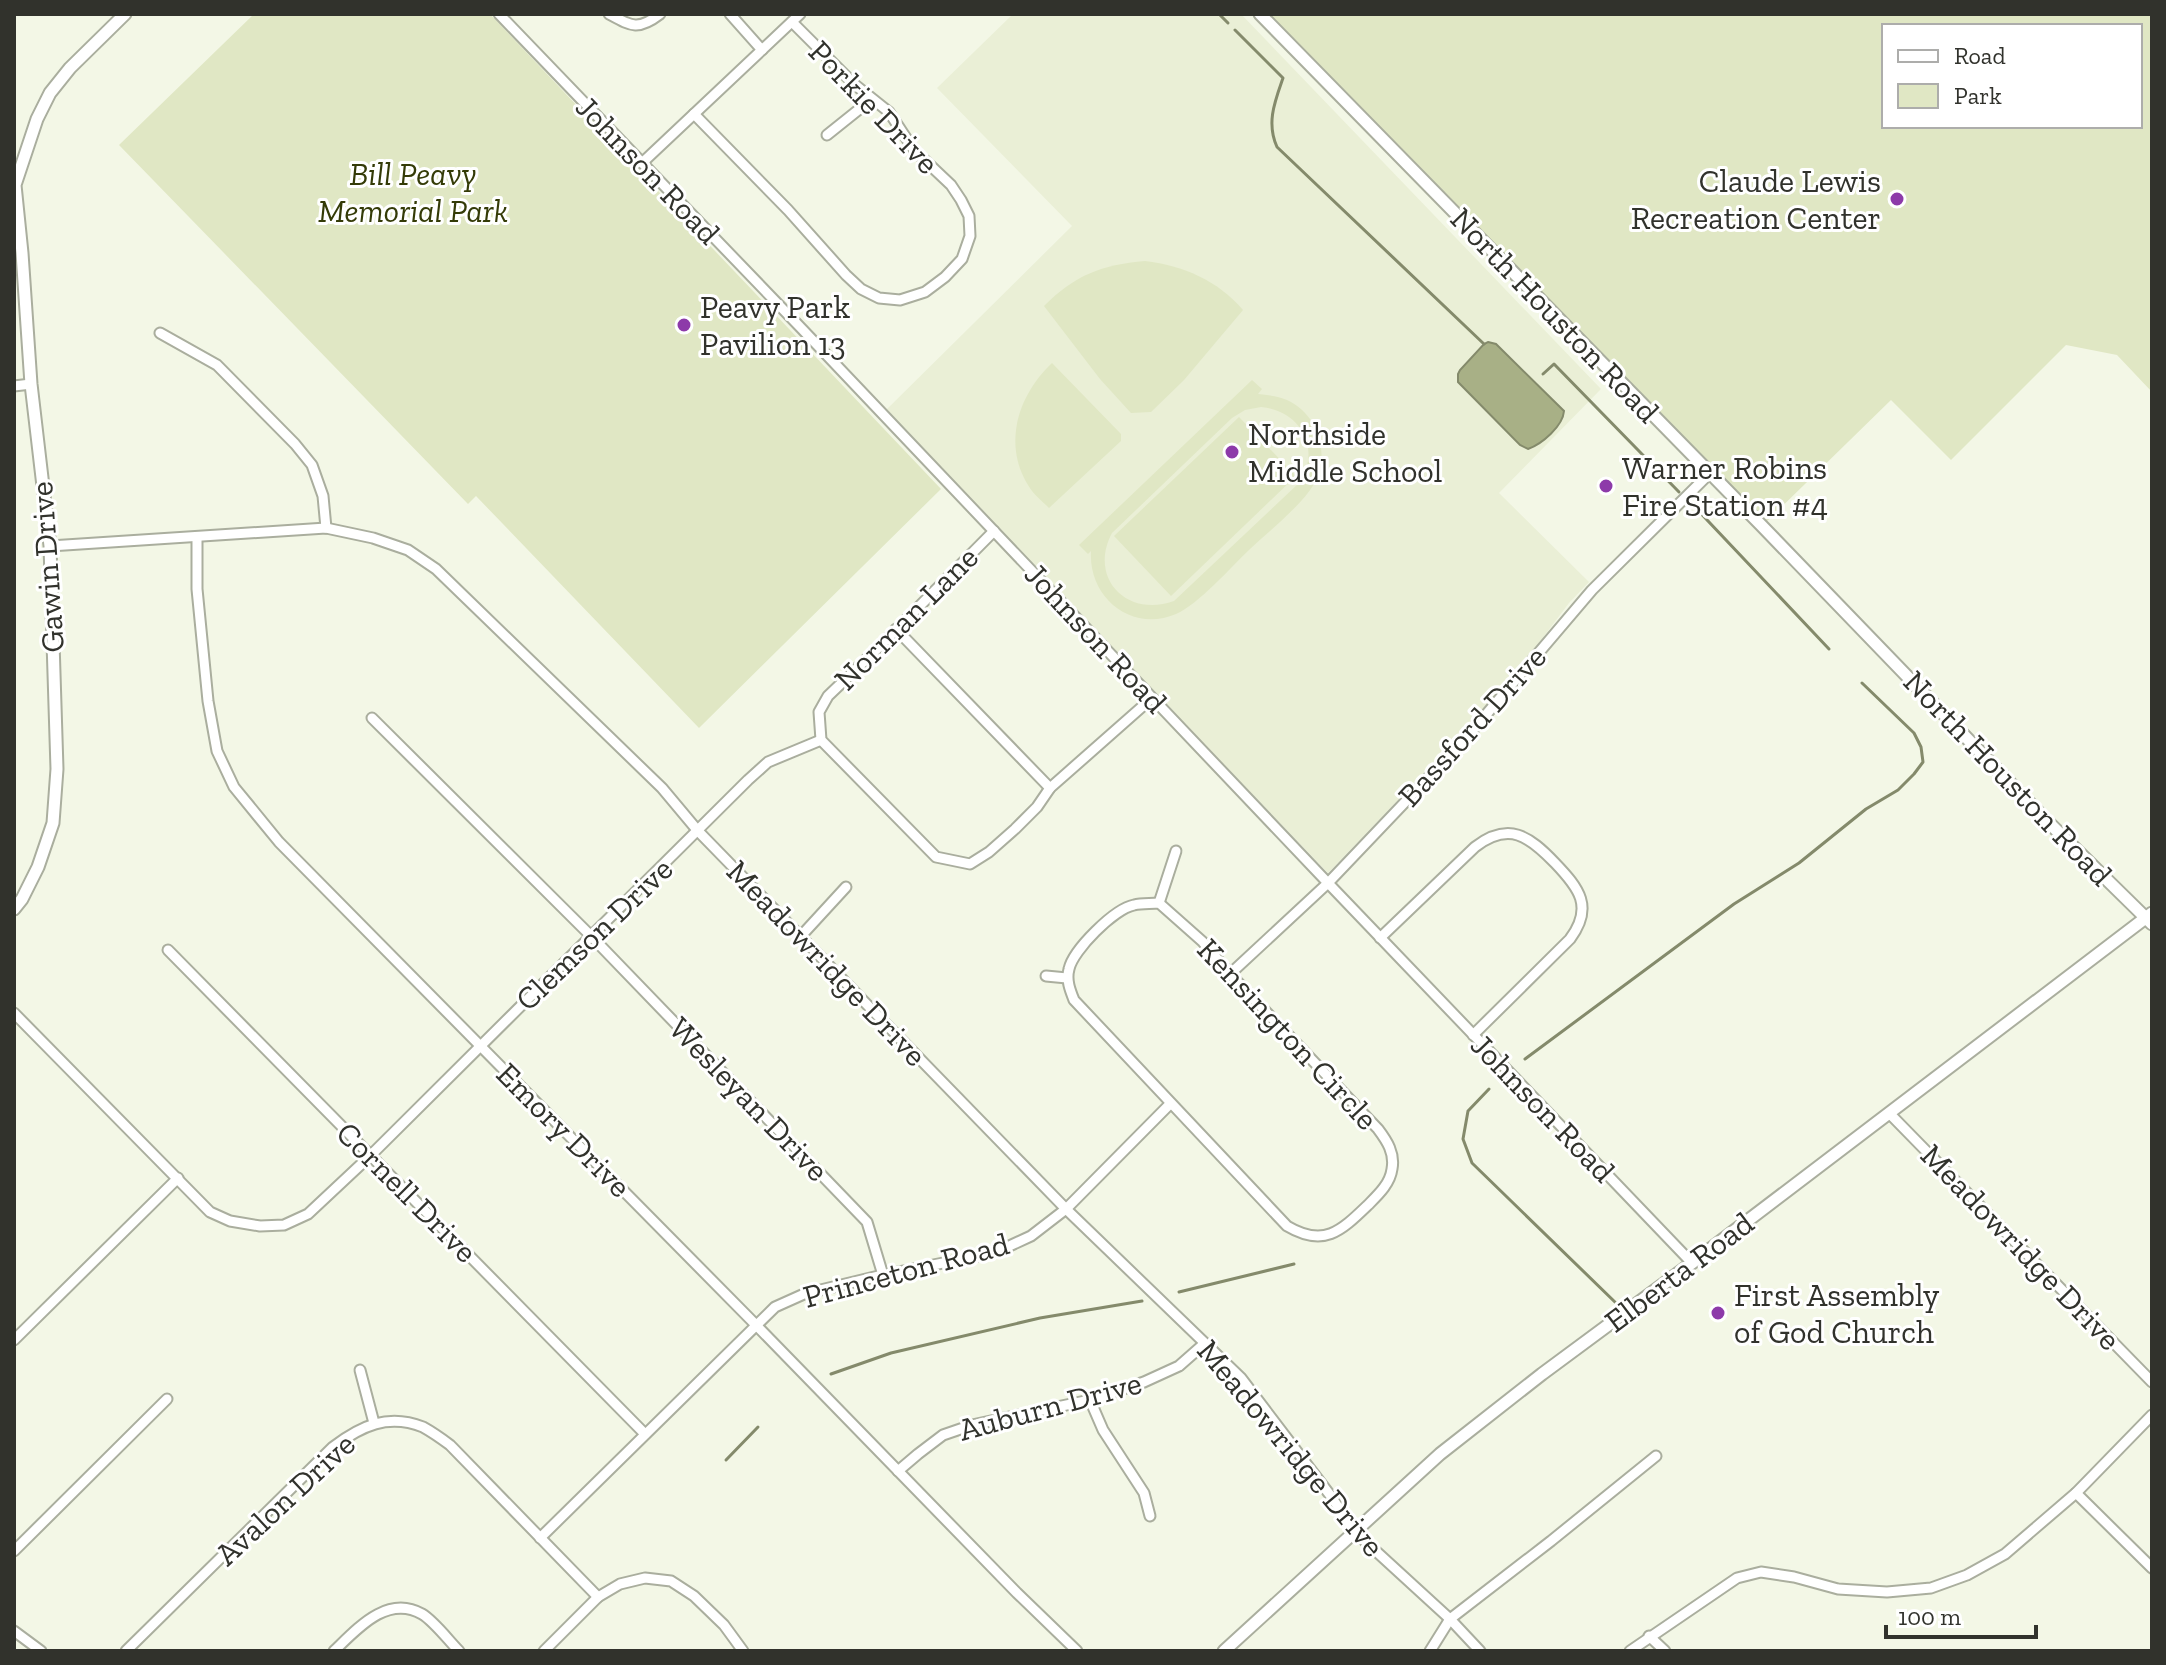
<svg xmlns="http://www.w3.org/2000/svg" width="2166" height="1665" font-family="'Zilla Slab',serif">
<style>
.built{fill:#eaefd6}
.green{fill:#e0e7c4;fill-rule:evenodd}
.water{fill:#a8b086;stroke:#848a6b;stroke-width:2}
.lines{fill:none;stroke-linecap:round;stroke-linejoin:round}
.stream{stroke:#848a6b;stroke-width:3}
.minor-casing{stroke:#aaae9e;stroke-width:13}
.tertiary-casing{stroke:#aaae9e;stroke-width:15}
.minor{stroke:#fff;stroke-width:9}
.tertiary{stroke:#fff;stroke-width:11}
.poi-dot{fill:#8d3aa9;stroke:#fff;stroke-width:3}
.labels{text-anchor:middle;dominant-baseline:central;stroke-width:6;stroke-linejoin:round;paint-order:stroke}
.street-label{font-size:32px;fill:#31322c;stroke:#fff}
.park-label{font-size:32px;font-style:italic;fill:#343b07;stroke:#fff}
.poi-label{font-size:32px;fill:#31322c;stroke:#fff;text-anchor:start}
</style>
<rect width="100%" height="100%" fill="#f3f7e6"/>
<path class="built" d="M1013 14H1241L1601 389 1499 493 1589 582 1569 603 1514 676 1491 703 1328 873 885 411 1072 226 937 88Z"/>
<g class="green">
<path d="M254 14H490L941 489 699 728 476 496 468 504 119 145Z"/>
<path d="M1260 14H2152V392L2117 355 2066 345 1951 460 1891 400 1762 526ZM1884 26H2140V126H1884Z"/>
<path d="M1145 261C1184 266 1217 280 1243 310L1184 380 1151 412 1131 413 1100 379 1044 306C1075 275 1101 265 1145 261Z"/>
<path d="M1052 363 1121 434V441L1049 508C1042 501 1033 494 1028 485 1002 443 1019 394 1052 363Z"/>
<path d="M1252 380 1262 389 1258 394C1268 395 1278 396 1287 400 1318 414 1331 454 1314 484 1301 506 1269 531 1250 549 1232 566 1198 605 1176 614 1132 633 1088 598 1091 551L1088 554 1079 545ZM1261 407C1301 411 1322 449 1299 483L1174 601C1127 618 1088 578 1112 533L1232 418 1245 410Z"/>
<path d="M1239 417 1296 476 1171 596 1114 536Z"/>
</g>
<path class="water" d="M1488 342 1496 344 1564 411C1563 426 1542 444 1528 449L1520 445 1458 382V374L1460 370 1484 344Z"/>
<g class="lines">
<g class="stream">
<path d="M1219 14 1228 23"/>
<path d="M1235 30 1283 78C1275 101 1266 123 1277 147L1484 344"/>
<path d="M1543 374 1554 364 1679 492"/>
<path d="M1691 503 1829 649"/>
<path d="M1525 1059 1734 904 1799 863 1866 809 1898 790 1914 774 1923 762 1921 747 1914 733 1862 683"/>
<path d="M1489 1089 1468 1111 1463 1139 1472 1163 1617 1304"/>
<path d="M1179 1292 1294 1264"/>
<path d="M831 1374 891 1353 1040 1318 1142 1301"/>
<path d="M726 1460 758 1427"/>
</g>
<defs>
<g id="minor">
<path d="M499 14 802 329 1328 883 1692 1263"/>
<path d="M609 14C631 26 638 31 660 14"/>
<path d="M730 14 762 50"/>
<path d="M694 114 788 210 846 275 861 289 879 298 900 300 925 292 945 277 962 259 970 236 969 216 961 200 951 185 914 150 889 112 854 84 792 22"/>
<path d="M827 135 872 99"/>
<path d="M642 163 800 14"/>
<path d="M160 333 217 365 295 444 312 465 323 496 326 528"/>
<path d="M14 386 31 384"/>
<path d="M994 531 876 650 828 696 819 712 821 740 936 857 970 864 989 852 1015 829 1037 807 1050 788 1152 698"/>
<path d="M197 537V589L208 701 217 751 234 787 279 842 757 1326 1017 1593 1077 1651"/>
<path d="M50 546 326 528 373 538 408 550 436 569 662 788 698 831 1066 1209 1241 1378 1330 1495 1355 1532 1450 1619 1480 1651"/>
<path d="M896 629 1050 788"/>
<path d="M372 718 592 937 867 1222 883 1275"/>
<path d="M1159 903 1203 942 1230 974 1378 1129C1387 1141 1395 1153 1392 1169 1390 1184 1378 1195 1368 1205 1341 1231 1324 1248 1287 1226L1074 1000C1070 990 1066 980 1069 969 1073 950 1114 909 1134 905 1142 903 1151 904 1159 903Z"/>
<path d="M1159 903 1176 851"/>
<path d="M801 936 846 887"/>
<path d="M1380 938 1475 847C1509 821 1529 836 1555 863 1579 888 1594 907 1570 939L1473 1035"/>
<path d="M168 950 645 1434"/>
<path d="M1230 974 1328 883 1467 737 1592 590 1710 473"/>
<path d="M1046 976 1067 978"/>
<path d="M14 1013 210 1212 230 1221 260 1226 284 1225 308 1214 371 1155 748 780 768 762 821 740"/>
<path d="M1889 1113 2152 1382"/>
<path d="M14 1340 178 1178"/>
<path d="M360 1370 374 1423"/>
<path d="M1090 1400 1103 1430 1144 1493 1150 1516"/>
<path d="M898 1471 918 1454 943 1435 972 1425 1090 1400 1144 1382 1179 1366 1204 1344"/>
<path d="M2076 1493 2152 1568"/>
<path d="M540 1538 775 1307 804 1294 883 1275 978 1256 1005 1248 1031 1236 1066 1209 1170 1104"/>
<path d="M14 1551 167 1399"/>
<path d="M14 1631 41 1651"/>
<path d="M1649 1636 1665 1651"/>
<path d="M126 1651 333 1447C361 1426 388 1413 423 1427 432 1432 442 1439 450 1445L598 1597"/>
<path d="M334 1651C357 1629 387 1594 422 1614 434 1621 449 1641 459 1651"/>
<path d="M544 1651 598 1597 620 1584 645 1578 671 1581 694 1596 724 1625 743 1651"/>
<path d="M1430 1651 1450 1619 1551 1541 1656 1456"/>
<path d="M1630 1651 1737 1578 1761 1572 1794 1577 1838 1589 1887 1592 1931 1588 1967 1575 2005 1554 2076 1493 2152 1415"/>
</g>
<g id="tertiary">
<path d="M1260 14 1762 526 2042 816 2152 924"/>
<path d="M14 909 22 899 38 867 53 823 57 769 50 546 31 384 22 253 15 185 37 119 50 93 70 68 125 14"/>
<path d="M1224 1651 1440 1454 1542 1374 1692 1263 2152 913"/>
</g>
</defs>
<use href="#minor" class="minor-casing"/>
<use href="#tertiary" class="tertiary-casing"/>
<use href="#minor" class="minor"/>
<use href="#tertiary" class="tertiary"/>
</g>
<g class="poi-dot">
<circle cx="1897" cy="199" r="8"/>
<circle cx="684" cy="325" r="8"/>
<circle cx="1232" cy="452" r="8"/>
<circle cx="1606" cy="486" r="8"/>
<circle cx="1718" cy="1313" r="8"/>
</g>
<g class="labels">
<g class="street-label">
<text transform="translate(874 107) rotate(46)">Porkie Drive</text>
<text transform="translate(648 170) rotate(46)">Johnson Road</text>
<text transform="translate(1555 315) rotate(46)">North Houston Road</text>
<text transform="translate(47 567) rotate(-94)">Gawin Drive</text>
<text transform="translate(906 618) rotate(-45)">Norman Lane</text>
<text transform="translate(1096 638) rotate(47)">Johnson Road</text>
<text transform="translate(1472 726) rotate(-48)">Bassford Drive</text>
<text transform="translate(2008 778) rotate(46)">North Houston Road</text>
<text transform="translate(594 934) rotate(-44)">Clemson Drive</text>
<text transform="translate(827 963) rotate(46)">Meadowridge Drive</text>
<text transform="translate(1288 1034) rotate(47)">Kensington Circle</text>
<text transform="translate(749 1099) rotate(46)">Wesleyan Drive</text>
<text transform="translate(1543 1108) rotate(46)">Johnson Road</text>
<text transform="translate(564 1130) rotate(45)">Emory Drive</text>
<text transform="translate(407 1192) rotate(45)">Cornell Drive</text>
<text transform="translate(2021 1247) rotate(46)">Meadowridge Drive</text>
<text transform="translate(906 1270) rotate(-15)">Princeton Road</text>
<text transform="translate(1679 1272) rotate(-37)">Elberta Road</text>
<text transform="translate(1050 1406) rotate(-15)">Auburn Drive</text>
<text transform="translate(1291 1448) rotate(50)">Meadowridge Drive</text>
<text transform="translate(285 1499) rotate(-43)">Avalon Drive</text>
</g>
<g class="park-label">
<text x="413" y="174">Bill Peavy<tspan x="413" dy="37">Memorial Park</tspan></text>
</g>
<g class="poi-label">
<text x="1881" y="181" text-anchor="end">Claude Lewis<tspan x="1881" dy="37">Recreation Center</tspan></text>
<text x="700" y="307">Peavy Park<tspan x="700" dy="37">Pavilion 13</tspan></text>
<text x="1248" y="434">Northside<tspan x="1248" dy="37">Middle School</tspan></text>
<text x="1622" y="468">Warner Robins<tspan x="1622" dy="37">Fire Station #4</tspan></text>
<text x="1734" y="1295">First Assembly<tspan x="1734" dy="37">of God Church</tspan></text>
</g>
</g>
<rect width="2166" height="1665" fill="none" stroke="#31322c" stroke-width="32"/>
<rect x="1882" y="24" width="260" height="104" fill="#ffffff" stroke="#adadab" stroke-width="2"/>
<rect x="1898" y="50" width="40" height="12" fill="#ffffff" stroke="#adadab" stroke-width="2"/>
<text x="1954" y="64" font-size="24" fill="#31322c">Road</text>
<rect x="1898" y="84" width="40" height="24" fill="#e0e7c4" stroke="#adadab" stroke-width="2"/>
<text x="1954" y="104" font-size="24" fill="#31322c">Park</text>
<path d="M1886 1625v12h150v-12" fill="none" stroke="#31322c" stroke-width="4"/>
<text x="1898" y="1625" font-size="24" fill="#31322c" stroke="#ffffff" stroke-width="6" paint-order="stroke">100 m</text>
</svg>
